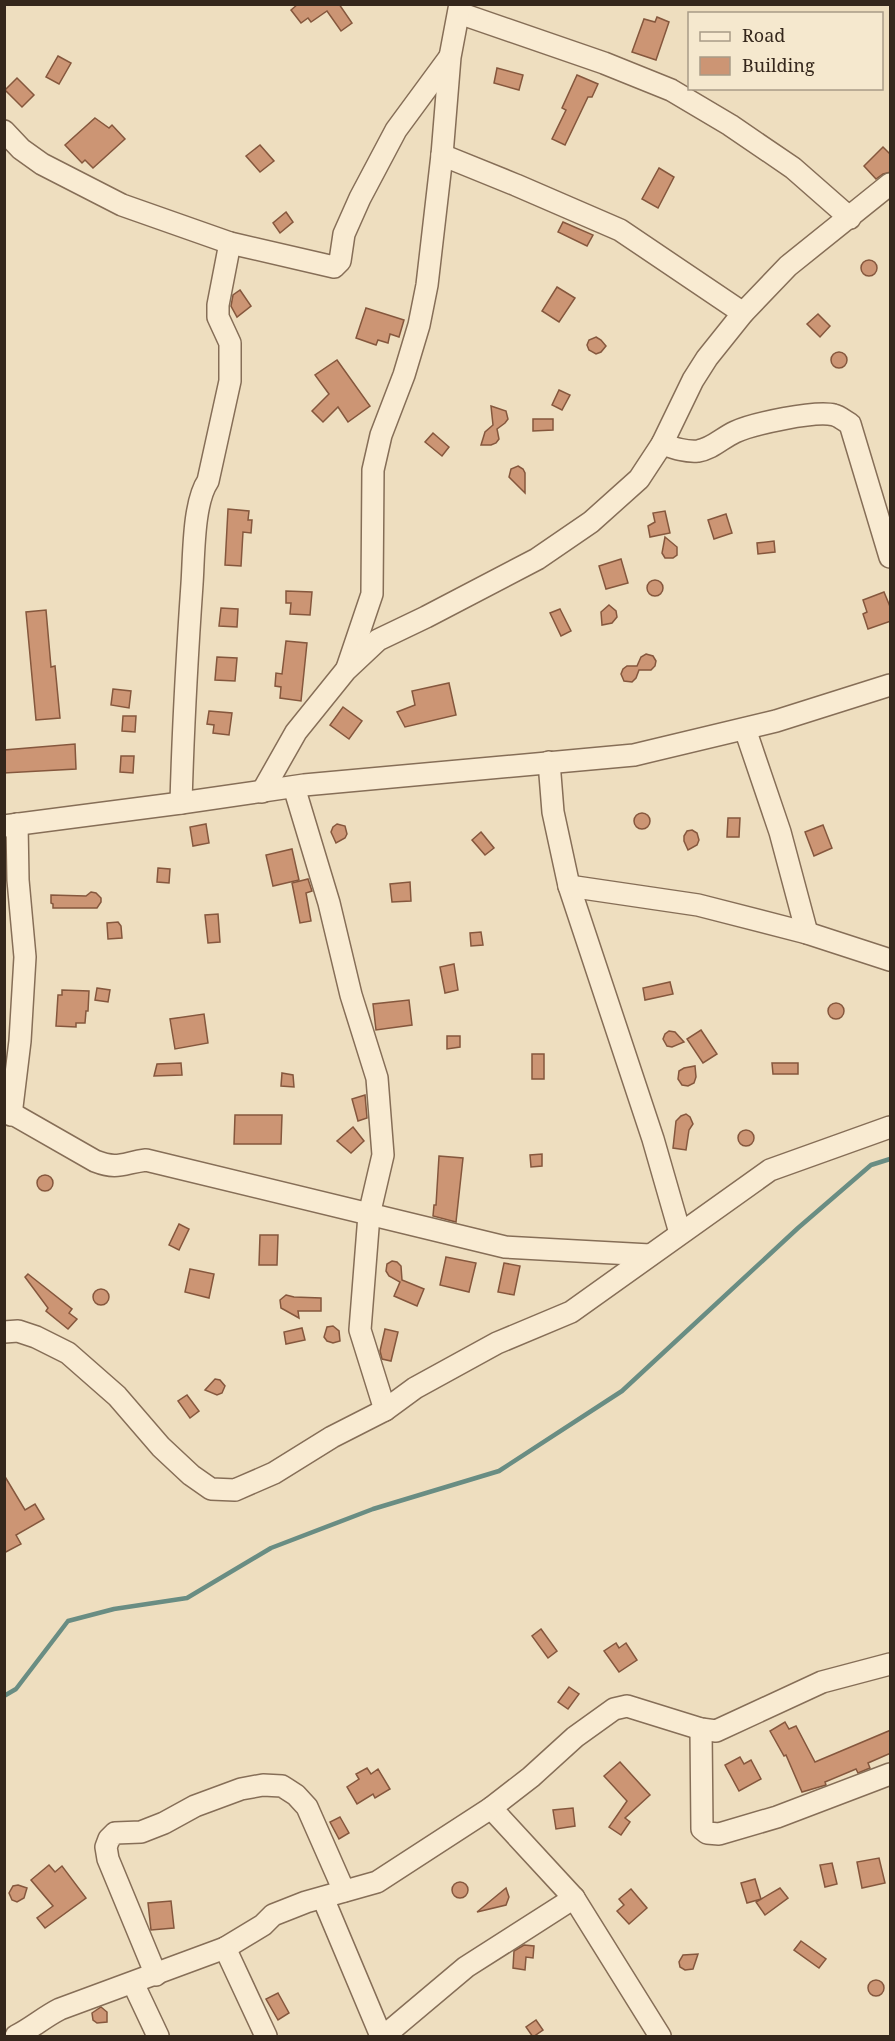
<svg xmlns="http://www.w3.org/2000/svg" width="895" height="2041" font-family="'Noto Serif',serif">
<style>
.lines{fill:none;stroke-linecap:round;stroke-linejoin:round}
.stream{stroke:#698d83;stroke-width:4.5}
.building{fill:#cc9574;stroke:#85573d;stroke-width:1.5}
.minor-casing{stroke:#866e57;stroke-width:24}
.minor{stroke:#f9ebd2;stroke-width:21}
</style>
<rect width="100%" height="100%" fill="#eedebf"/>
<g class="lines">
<path class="stream" d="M4 1696 16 1689 68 1621 114 1609 187 1598 271 1548 373 1509 499 1471 622 1391 798 1228 871 1165 890 1159"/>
</g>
<g class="building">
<path d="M298 4H339L352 23 341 31 327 11 311 22 308 18 301 23 291 10Z"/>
<path d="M657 17 669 22 656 60 632 52 644 19 655 22Z"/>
<path d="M58 56 71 63 59 84 46 77Z"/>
<path d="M497 68 523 75 519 90 494 83Z"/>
<path d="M577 75 598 84 592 97H588L565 145 552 139 566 110 562 108Z"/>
<path d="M17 78 34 95 22 107 5 90Z"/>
<path d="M95 118 109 128 112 125 125 139 93 168 85 160 82 163 65 145Z"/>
<path d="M260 145 274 161 260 172 246 156Z"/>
<path d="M883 147 891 155V172L883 174 876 179 864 166Z"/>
<path d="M659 168 674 177 658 208 642 199Z"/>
<path d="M286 212 293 222 280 233 273 223Z"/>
<path d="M563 222 593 235 587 246 558 232Z"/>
<circle cx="869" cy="268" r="8"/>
<path d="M557 287 575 298 559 322 542 311Z"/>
<path d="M240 290 251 306 237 317 231 306 233 295Z"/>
<path d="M366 308 404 320 399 337 390 334 388 343 378 340 376 345 356 338Z"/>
<path d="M818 314 830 326 820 337 807 324Z"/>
<path d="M596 337 601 340 606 346 601 352 596 354 589 350 587 345 589 340Z"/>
<circle cx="839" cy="360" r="8"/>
<path d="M337 360 370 406 348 422 338 407 323 422 312 411 329 394 315 375Z"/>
<path d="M559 390 570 395 562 410 552 405Z"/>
<path d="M491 406 506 411 508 419 505 423 497 429 499 439 496 443 491 445H481L485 432 493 425Z"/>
<path d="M533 419H553V430L533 431Z"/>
<path d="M433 433 449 447 442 456 425 442Z"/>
<path d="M518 466 523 469 525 473V493L509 477 511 469Z"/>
<path d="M228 509 249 511 248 520H252L251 533 243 532 241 566 225 565Z"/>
<path d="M665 511 670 533 650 537 648 526 655 522 653 513Z"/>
<path d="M726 514 732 533 714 539 708 520Z"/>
<path d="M665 537 677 547V555L673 558H665L662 553Z"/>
<path d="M774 541 775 552 758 554 757 543Z"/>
<path d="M621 559 628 583 606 589 599 566Z"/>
<circle cx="655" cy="588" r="8"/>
<path d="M286 591 312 592 310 615 290 614 291 603H286Z"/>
<path d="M884 592 891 609V621L868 629 863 614 867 612 863 600Z"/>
<path d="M609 605 616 611 617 617 612 623 602 625 601 612Z"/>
<path d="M221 608 238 609 237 627 219 626Z"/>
<path d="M560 609 571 631 561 636 550 613Z"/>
<path d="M46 610 51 667 55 666 60 718 36 720 26 612Z"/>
<path d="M286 641 307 643 301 701 280 698 281 687 275 686 276 673 282 674Z"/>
<path d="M646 654 653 656 656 661 655 666 651 670H639L636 678 632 682 624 681 621 674 623 669 627 666H637L641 657Z"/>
<path d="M217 657 237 658 235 681 215 680Z"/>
<path d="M449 683 456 715 405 727 397 712 415 705 412 691Z"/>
<path d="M113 689 131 691 129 708 111 705Z"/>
<path d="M343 707 362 721 349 739 330 725Z"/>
<path d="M209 711 232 713 229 735 213 733 214 725 207 724Z"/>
<path d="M123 716H136L135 732 122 731Z"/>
<path d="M75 744 76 769 4 773V750Z"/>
<path d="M121 756H134L133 773 120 772Z"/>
<circle cx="642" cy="821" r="8"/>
<path d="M728 818H740L739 837H727Z"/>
<path d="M206 824 209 843 193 846 190 827Z"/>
<path d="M337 824 345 826 347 834 345 838 336 843 331 832 333 827Z"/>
<path d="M823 825 832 848 814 856 805 832Z"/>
<path d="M692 830 697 833 699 840 697 845 688 850 684 841V836L687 831Z"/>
<path d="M481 832 494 848 485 855 472 840Z"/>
<path d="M292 849 299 880 273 886 266 855Z"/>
<path d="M158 868 170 869 169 883 157 882Z"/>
<path d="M308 879 312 891 306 893 311 921 300 923 292 883Z"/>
<path d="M410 882 411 901 392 902 390 884Z"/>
<path d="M91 892 96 893 101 898V902L97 908H53V904L51 903V895L86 896Z"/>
<path d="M218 914 220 942 208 943 205 915Z"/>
<path d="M118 922 121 926 122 938 108 939 107 923Z"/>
<path d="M481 932 483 945 471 946 470 933Z"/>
<path d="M454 964 458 990 445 993 440 967Z"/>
<path d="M670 982 673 994 645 1000 643 988Z"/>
<path d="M97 988 110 990 108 1002 95 1000Z"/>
<path d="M62 990 89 991 88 1011H86L85 1023H76V1027L56 1026 58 995H62Z"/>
<path d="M409 1000 412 1025 376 1030 373 1004Z"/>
<circle cx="836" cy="1011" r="8"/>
<path d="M204 1014 208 1043 175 1049 170 1019Z"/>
<path d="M701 1030 717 1054 703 1063 687 1039Z"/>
<path d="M669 1031 675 1032 684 1042 672 1047 667 1046 663 1039 665 1034Z"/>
<path d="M447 1036H460V1047L447 1049Z"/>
<rect x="532" y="1054" width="12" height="25"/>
<path d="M181 1063 182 1075 154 1076 157 1064Z"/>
<path d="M772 1063H798V1074H773Z"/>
<path d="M695 1066 696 1077 694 1083 688 1086 682 1085 678 1079 679 1071 684 1068Z"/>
<path d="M282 1073 293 1075 294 1087 281 1086Z"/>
<path d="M365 1095 367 1118 358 1121 352 1099Z"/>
<path d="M686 1114 690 1117 693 1124 689 1130 686 1150 673 1148 676 1121 681 1116Z"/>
<path d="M235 1115H282L281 1144H234Z"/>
<path d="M353 1127 364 1141 351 1153 337 1141Z"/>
<circle cx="746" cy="1138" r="8"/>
<path d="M542 1154V1166L531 1167 530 1155Z"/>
<path d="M439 1156 463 1158 456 1222 433 1216 434 1205H436Z"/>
<circle cx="45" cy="1183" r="8"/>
<path d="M179 1224 189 1229 179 1250 169 1245Z"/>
<path d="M260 1235H278L277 1265H259Z"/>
<path d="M446 1257 476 1263 469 1292 440 1285Z"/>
<path d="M392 1261 397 1262 401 1266 402 1280 424 1289 417 1306 394 1296 400 1282 389 1276 386 1271 387 1264Z"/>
<path d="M504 1263 520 1266 514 1295 498 1292Z"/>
<path d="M190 1269 214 1274 209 1298 185 1292Z"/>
<path d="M28 1274 72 1309 69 1313 77 1319 68 1329 46 1311 48 1308 25 1277Z"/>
<circle cx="101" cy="1297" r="8"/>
<path d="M286 1295 294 1297 321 1298V1311H298L299 1318 281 1308 280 1300Z"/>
<path d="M333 1326 339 1331 340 1341 333 1343 327 1341 324 1337 327 1327Z"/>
<path d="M302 1328 305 1340 286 1344 284 1332Z"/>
<path d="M385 1329 398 1332 391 1361 382 1359 380 1351Z"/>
<path d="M215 1379 220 1380 225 1386 222 1393 217 1395 205 1390Z"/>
<path d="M187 1395 199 1411 190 1418 178 1401Z"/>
<path d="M4 1475 25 1510 35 1504 44 1519 16 1535 21 1544 4 1553Z"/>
<path d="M541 1629 557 1651 548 1658 532 1636Z"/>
<path d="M616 1643 619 1648 626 1643 637 1660 619 1672 604 1651Z"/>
<path d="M569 1687 579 1694 568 1709 558 1702Z"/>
<path d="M785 1722 789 1729 796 1726 815 1762 891 1730V1753L868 1763 870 1768 858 1773 856 1769 825 1782 826 1785 802 1792 786 1755 784 1756 770 1731Z"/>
<path d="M740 1757 744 1764 751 1760 761 1779 739 1791 725 1765Z"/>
<path d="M620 1762 650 1795 625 1818 630 1822 621 1835 609 1827 627 1801 604 1776Z"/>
<path d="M367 1768 371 1774 378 1769 390 1789 375 1798 373 1794 357 1804 347 1787 359 1779 356 1774Z"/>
<path d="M573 1808 575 1826 556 1829 553 1810Z"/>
<path d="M340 1817 349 1833 339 1839 330 1822Z"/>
<path d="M879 1858 885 1883 862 1888 857 1862Z"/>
<path d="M832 1863 837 1884 825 1887 820 1865Z"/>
<path d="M49 1865 55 1872 62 1866 86 1898 45 1928 37 1918 53 1906 31 1880Z"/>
<path d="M755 1879 761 1899 747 1903 741 1883Z"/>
<circle cx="460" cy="1890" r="8"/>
<path d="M18 1885 27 1888 24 1898 17 1902 12 1900 9 1893 13 1886Z"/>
<path d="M506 1888 509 1897 506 1905 477 1912Z"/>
<path d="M780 1888 788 1898 765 1915 756 1902Z"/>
<path d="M631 1889 647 1908 629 1924 617 1911 624 1905 619 1899Z"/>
<path d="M171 1901 174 1928 151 1930 148 1903Z"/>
<path d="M801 1941 826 1959 819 1968 794 1950Z"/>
<path d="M524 1945 534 1946 533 1958 526 1957 525 1970 513 1968 514 1951Z"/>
<path d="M698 1954 693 1969 685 1970 680 1967 679 1962 683 1955Z"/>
<circle cx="876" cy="1988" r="8"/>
<path d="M278 1993 289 2013 278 2020 266 1999Z"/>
<path d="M101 2007 107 2012V2022L97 2023 93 2020 92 2013Z"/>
<path d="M536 2020 543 2030 533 2037 526 2027Z"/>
</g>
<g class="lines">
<defs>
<g id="minor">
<path d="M459 13 604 63 671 90 730 125 793 168 850 218"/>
<path d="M4 131 21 149 42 164 122 205 230 243 334 267 340 261 344 234 360 198 396 130 449 58"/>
<path d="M442 155 516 185 620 230 743 313"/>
<path d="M662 444C674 448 685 452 698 451 712 449 722 438 735 432 752 424 816 410 834 415 839 416 845 421 850 424L890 557"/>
<path d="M347 668 372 594 373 470 381 435 404 375 419 325 427 285 442 155 450 57 460 4"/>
<path d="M745 729 780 832 807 933"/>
<path d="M549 762 553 812 569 886 653 1139 680 1233"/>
<path d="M294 787 329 903 351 995 377 1078 383 1155 369 1215 360 1330 385 1410"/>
<path d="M262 792 296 732 346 670 378 640 426 617 537 559 591 522 639 479 662 444 693 380 707 358 743 313 788 266 890 184"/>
<path d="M181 803C183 730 187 657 192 584 194 556 193 503 208 481L230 381V343L218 317V305L230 243"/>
<path d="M4 826 181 803 304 785 634 755 776 721 890 685"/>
<path d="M569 886 698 905 807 933 890 960"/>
<path d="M4 1109 95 1161C118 1170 123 1163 146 1160L505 1247 650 1255"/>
<path d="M11 1115 20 1041 25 957 18 880 17 824"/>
<path d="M4 1332 18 1331 36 1337 68 1353 117 1396 161 1447 191 1475 211 1489 235 1490 274 1473 332 1437 385 1410 415 1388 497 1343 571 1312 770 1170 890 1127"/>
<path d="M701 1729 702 1829 707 1833 719 1834 777 1817 890 1774"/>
<path d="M491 1808 574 1898 660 2036"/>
<path d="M323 1898 381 2036"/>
<path d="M225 1948 266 2036"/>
<path d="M156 1975 108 1859 106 1847 109 1839 115 1833 141 1832 164 1823 195 1806 241 1789 263 1785 282 1786 296 1795 307 1807 344 1891"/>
<path d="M133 1983 158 2036"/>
<path d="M16 2036C32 2028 44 2017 60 2009L225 1948 263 1925 273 1915 306 1902 377 1882 491 1808 531 1777 575 1737 614 1709 627 1706 701 1729 716 1731 822 1682 890 1664"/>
<path d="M384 2036 466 1967 574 1898"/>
</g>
</defs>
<use href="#minor" class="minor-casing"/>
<use href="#minor" class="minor"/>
</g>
<rect width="895" height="2041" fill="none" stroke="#35271c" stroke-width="12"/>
<rect x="688" y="12" width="195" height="78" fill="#f5e8ce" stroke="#a89b87" stroke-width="1.5"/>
<rect x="700" y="32" width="30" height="9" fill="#f9ebd2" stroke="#a89b87" stroke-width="1.5"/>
<text x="742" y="42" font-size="18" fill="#35271c">Road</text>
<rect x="700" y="57" width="30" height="18" fill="#cc9574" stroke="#a89b87" stroke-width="1.5"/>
<text x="742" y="72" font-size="18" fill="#35271c">Building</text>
</svg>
